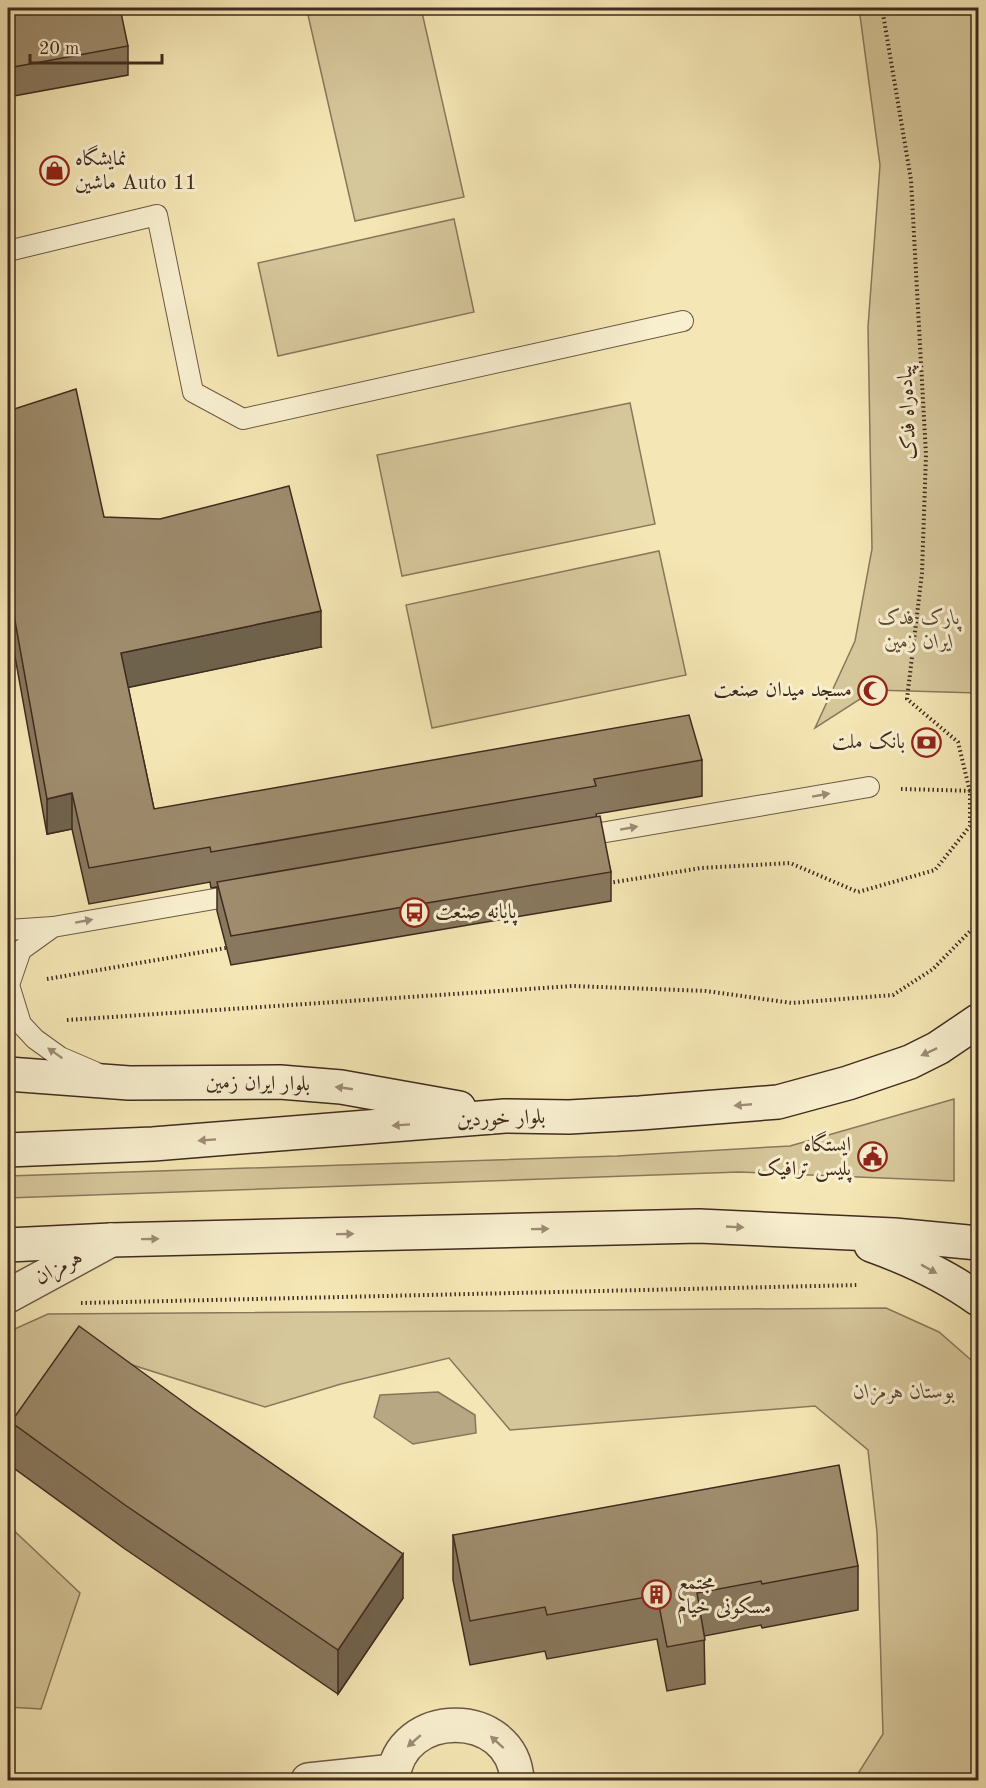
<svg xmlns="http://www.w3.org/2000/svg" width="986" height="1788" font-family="'Old Standard TT',Amiri,serif">
<style>
.green{fill:#d6c79b;stroke:#8b785c;stroke-width:1.5}
.water{fill:#b7a782;stroke:#87755a;stroke-width:1.5}
.lines{fill:none;stroke-linecap:round;stroke-linejoin:round}
.service-casing{stroke:#6d5944;stroke-width:22}
.minor-casing{stroke:#6d5944;stroke-width:36}
.tertiary-casing{stroke:#6d5944;stroke-width:36}
.secondary-casing{stroke:#402a1e;stroke-width:36}
.path{stroke:#402a1e;stroke-width:4;stroke-dasharray:1.5 3;stroke-linecap:butt}
.service{stroke:#f8efcf;stroke-width:20}
.minor{stroke:#f8efcf;stroke-width:33}
.tertiary{stroke:#f8efcf;stroke-width:33}
.secondary{stroke:#f8efcf;stroke-width:33}
.wall{fill:#88785e;stroke:#402a1e;stroke-width:1.5}
.shaded-wall{fill:#6f624c;stroke:#402a1e;stroke-width:1.5}
.building{fill:#9e8c6d;stroke:#402a1e;stroke-width:1.5}
.oneway{fill:#9c8c76}
.labels{text-anchor:middle;dominant-baseline:central;stroke-width:6;stroke-linejoin:round;paint-order:stroke}
.poi-label{font-size:21px;fill:#402a1e;stroke:#f8efcf;text-anchor:start}
.street-label{font-size:21px;fill:#402a1e;stroke:#f8efcf}
.park-label{font-size:21px;font-style:italic;fill:#5e4937;stroke:#f8efcf}
</style>
<rect width="100%" height="100%" fill="#f5e7b5"/>
<filter id="stains"><feTurbulence type="fractalNoise" baseFrequency=".00333" numOctaves="4"/><feColorMatrix values="0 0 0 0 .2 0 0 0 0 .09 0 0 0 0 .02 0 0 0 .5 -.17"/></filter>
<radialGradient id="worn" r=".72"><stop offset=".6" stop-color="#630" stop-opacity="0"/><stop offset="1" stop-color="#630" stop-opacity=".3"/></radialGradient>
<g class="green">
<path d="M340 8H421L464 197 355 221 308 15Z"/>
<path d="M859 8H978V693L874 690 815 728 855 641 872 549 868 327 880 165Z"/>
<path d="M454 219 474 312 278 356 258 263Z"/>
<path d="M630 403 655 524 402 576 377 455Z"/>
<path d="M659 551 686 675 432 728 406 605Z"/>
<path d="M954 1099V1181L739 1172 8 1198V1176L617 1156 790 1146Z"/>
<path d="M886 1308 939 1332 978 1366V1780H854L883 1734 877 1532 868 1450 815 1406 510 1430 449 1358 341 1384 265 1407 69 1345 8 1449V1332L48 1314Z"/>
<path d="M8 1525 80 1593 41 1709 8 1707Z"/>
</g>
<path class="water" d="M438 1392 475 1415 476 1433 413 1444 374 1417 380 1395Z"/>
<g class="lines">
<defs>
<g id="service">
<path d="M8 251 157 215 193 392 243 419 683 321"/>
<path d="M577 837 869 787"/>
<path d="M8 930 53 927"/>
<path d="M95 1072 60 1057 35 1039 21 1024 9 985 21 950 53 927 243 894"/>
</g>
<g id="minor">
<path d="M308 1780 394 1771"/>
<path d="M393 1780C398 1707 513 1707 517 1780"/>
</g>
<path id="tertiary" d="M8 1296 111 1240"/>
<g id="secondary">
<path d="M8 1074 129 1083 280 1082 341 1087 459 1108"/>
<path d="M8 1150 153 1144 505 1116 569 1117 640 1113 778 1102 848 1083 910 1062 938 1048 978 1021"/>
<path d="M8 1245 111 1240 699 1226 894 1235 978 1243"/>
<path d="M871 1245C910 1259 945 1275 978 1299"/>
</g>
</defs>
<use href="#service" class="service-casing"/>
<use href="#minor" class="minor-casing"/>
<use href="#tertiary" class="tertiary-casing"/>
<use href="#secondary" class="secondary-casing"/>
<g class="path">
<path d="M975 8 978 103"/>
<path d="M901 789 978 791"/>
<path d="M609 883 701 868 790 863 858 892 935 870 970 826V792L958 742 907 699 922 573 926 455 911 180 882 8"/>
<path d="M47 979 231 947"/>
<path d="M67 1020 573 986 706 991 792 1003 893 995 933 969 978 923"/>
<path d="M81 1303 859 1285"/>
</g>
<use href="#service" class="service"/>
<use href="#minor" class="minor"/>
<use href="#tertiary" class="tertiary"/>
<use href="#secondary" class="secondary"/>
</g>
<g class="wall">
<path d="M8 8 128 46V75L8 97Z"/>
<path d="M8 411 104 517 321 647 128 687 154 809 702 760V796L596 814 611 872V901L231 965 217 911V887L211 888 210 882 89 904 72 829 47 834 8 618Z"/>
<path d="M11 1422 403 1598 338 1694 125 1549 11 1466Z"/>
<path d="M453 1535 858 1566V1610L762 1628 761 1625 704 1636 705 1684 667 1691 657 1639 547 1659 545 1651 470 1665 453 1580Z"/>
</g>
<g class="shaded-wall">
<path d="M321 611V647L121 689V653Z"/>
<path d="M72 793V829L47 834V799Z"/>
<path d="M403 1554V1598L338 1694V1650Z"/>
</g>
<g class="building">
<path d="M8 8H120L128 46 8 68Z"/>
<path d="M76 389 104 517 160 519 289 486 321 611 121 653 154 809 689 715 702 760 594 779 596 786 211 852 210 847 89 868 72 793 47 799 8 582V411Z"/>
<path d="M600 816 611 872 231 936 217 882Z"/>
<path d="M79 1326 193 1409 403 1554 338 1650 125 1505 11 1422Z"/>
<path d="M839 1465 858 1566 762 1584 761 1581 697 1593 705 1640 667 1647 657 1595 547 1615 545 1607 470 1621 453 1535Z"/>
</g>
<defs><path id="oneway-solid" d="M-6-.8H1V-3.2L6.5 0L1 3.2V.8H-6Z" transform="scale(1.5)"/></defs>
<g class="oneway">
<use href="#oneway-solid" transform="translate(821 795) rotate(-10)"/>
<use href="#oneway-solid" transform="translate(629 828) rotate(-10)"/>
<use href="#oneway-solid" transform="translate(84 921) rotate(-10)"/>
<use href="#oneway-solid" transform="translate(929 1052) rotate(155)"/>
<use href="#oneway-solid" transform="translate(55 1053) rotate(-145)"/>
<use href="#oneway-solid" transform="translate(344 1088) rotate(-172)"/>
<use href="#oneway-solid" transform="translate(743 1105) rotate(175)"/>
<use href="#oneway-solid" transform="translate(401 1125) rotate(176)"/>
<use href="#oneway-solid" transform="translate(207 1140) rotate(176)"/>
<use href="#oneway-solid" transform="translate(735 1227) rotate(3)"/>
<use href="#oneway-solid" transform="translate(540 1229) rotate(-1)"/>
<use href="#oneway-solid" transform="translate(345 1234) rotate(-1)"/>
<use href="#oneway-solid" transform="translate(150 1239) rotate(-1)"/>
<use href="#oneway-solid" transform="translate(929 1269) rotate(29)"/>
<use href="#oneway-solid" transform="translate(414 1741) rotate(139)"/>
<use href="#oneway-solid" transform="translate(497 1742) rotate(-138)"/>
</g>
<defs>
<symbol id="shop-ring" viewBox="-11 -11 22 22"><circle r="9.5" fill="#f8efcf" stroke="#8f2418" stroke-width="1.5"/><path d="M-5-2.5h2.3a2.7 3.5 0 0 1 5.4 0H5L5.5 6h-11ZM-1.5-2.5h3a1.5 2.3 0 0 0-3 0Z" fill="#8f2418"/></symbol>
<symbol id="mosque-ring" viewBox="-11 -11 22 22"><circle r="9.5" fill="#f8efcf" stroke="#8f2418" stroke-width="1.5"/><path d="M3.5-4.9A6 6 0 1 0 3.5 4.9A5 5 0 1 1 3.5-4.9Z" fill="#8f2418"/></symbol>
<symbol id="bank-ring" viewBox="-11 -11 22 22"><circle r="9.5" fill="#f8efcf" stroke="#8f2418" stroke-width="1.5"/><path d="M-6-4H6V4H-6ZM0-2.3a2.3 2.3 0 1 0 0 4.6a2.3 2.3 0 1 0 0-4.6Z" fill="#8f2418"/></symbol>
<symbol id="bus-ring" viewBox="-11 -11 22 22"><circle r="9.5" fill="#f8efcf" stroke="#8f2418" stroke-width="1.5"/><path d="M-5-6H5V4H4V6H2V4H-2V6H-4V4H-5ZM-3.5-4V0h7V-4ZM-3.5 1.2v1.5H-2V1.2ZM2 1.2v1.5H3.5V1.2Z" fill="#8f2418"/></symbol>
<symbol id="civic-ring" viewBox="-11 -11 22 22"><circle r="9.5" fill="#f8efcf" stroke="#8f2418" stroke-width="1.5"/><path d="M-.6-6.5H3V-4.5H.6V-3L4-1V1h2V6H-6V1h2V-1L-.6-3ZM-1.2 2.5V6h2.4V2.5Z" fill="#8f2418"/></symbol>
<symbol id="building-ring" viewBox="-11 -11 22 22"><circle r="9.5" fill="#f8efcf" stroke="#8f2418" stroke-width="1.5"/><path d="M-4-6H4V6H1V3H-1V6H-4ZM-2.5-4.3h1.7v1.8h-1.7ZM.8-4.3h1.7v1.8H.8ZM-2.5-1h1.7V.8h-1.7ZM.8-1h1.7V.8H.8Z" fill="#8f2418"/></symbol>
</defs>
<g fill-rule="evenodd">
<use href="#shop-ring" x="38" y="154" width="33" height="33"/>
<use href="#mosque-ring" x="856" y="674" width="33" height="33"/>
<use href="#bank-ring" x="910" y="726" width="33" height="33"/>
<use href="#bus-ring" x="398" y="896" width="33" height="33"/>
<use href="#civic-ring" x="856" y="1140" width="33" height="33"/>
<use href="#building-ring" x="640" y="1578" width="33" height="33"/>
</g>
<g class="labels">
<g class="poi-label">
<text x="75" y="159">نمایشگاه<tspan x="75" dy="24">ماشین Auto 11</tspan></text>
<text x="852" y="690" text-anchor="end">مسجد میدان صنعت</text>
<text x="905" y="742" text-anchor="end">بانک ملت</text>
<text x="435" y="912">پایانه صنعت</text>
<text x="851" y="1145" text-anchor="end">ایستگاه<tspan x="851" dy="24">پلیس ترافیک</tspan></text>
<text x="677" y="1583">مجتمع<tspan x="677" dy="24">مسکونی خیام</tspan></text>
</g>
<g class="street-label">
<text transform="translate(908 412) rotate(-93)">پیاده‌راه فدک</text>
<text transform="translate(258 1084) rotate(1)">بلوار ایران زمین</text>
<text transform="translate(501 1119) rotate(-2)">بلوار خوردین</text>
<text transform="translate(59 1268) rotate(-28)">هرمزان</text>
</g>
<g class="park-label">
<text x="919" y="618">پارک فدک<tspan x="919" dy="24">ایران زمین</tspan></text>
<text x="904" y="1392">بوستان هرمزان</text>
</g>
</g>
<rect width="986" height="1788" fill="none" stroke="#f5e7b5" stroke-width="30"/>
<rect x="9" y="9" width="968" height="1770" fill="none" stroke="#402a1e" stroke-width="3"/>
<rect x="15" y="15" width="956" height="1758" fill="none" stroke="#402a1e" stroke-width="1.5"/>
<path d="M30 54v9h132v-9" fill="none" stroke="#402a1e" stroke-width="3"/>
<text x="39" y="54" font-size="18" fill="#402a1e" stroke="#f8efcf" stroke-width="4.5" paint-order="stroke">20 m</text>
<rect width="100%" height="100%" filter="url(#stains)"/>
<rect width="100%" height="100%" fill="url(#worn)"/>
</svg>
